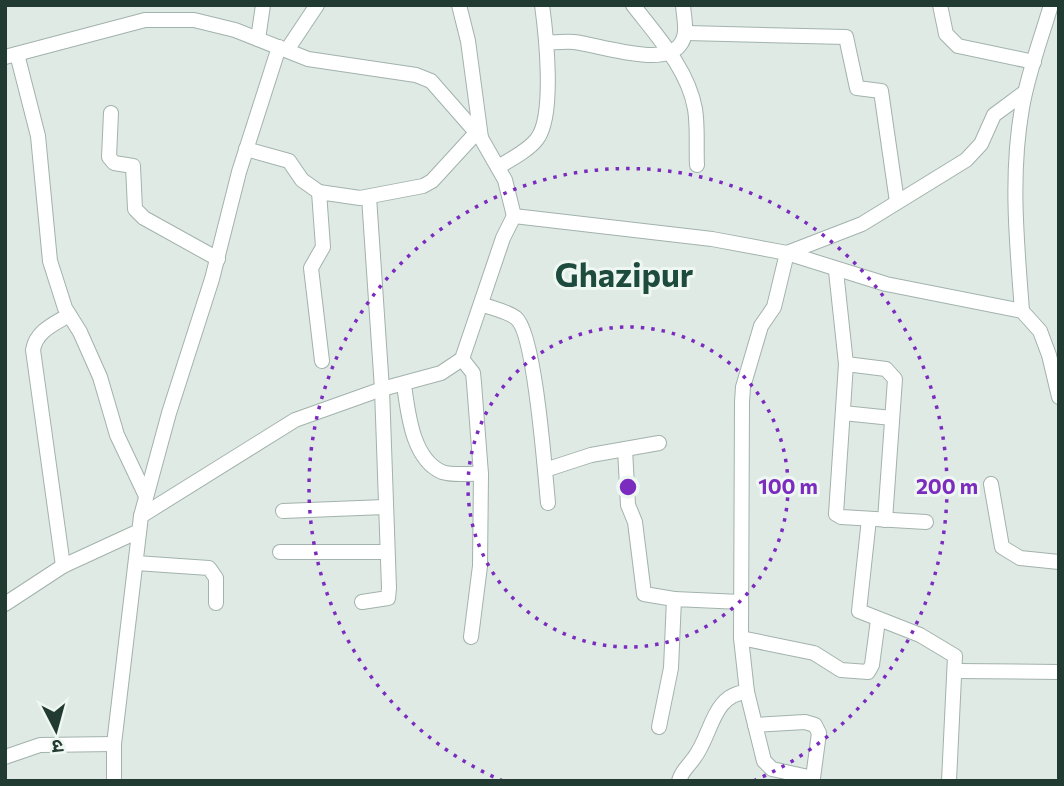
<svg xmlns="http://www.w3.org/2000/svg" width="1064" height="786" font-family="Commissioner,'Noto Sans Devanagari',sans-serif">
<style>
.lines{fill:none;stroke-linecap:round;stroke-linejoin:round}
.minor-casing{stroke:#a2b2ac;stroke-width:16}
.minor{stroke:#fff;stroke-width:14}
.ring{fill:none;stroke:#7b2cbf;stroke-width:3.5;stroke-dasharray:3.5 7}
.labels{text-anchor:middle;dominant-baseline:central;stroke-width:6;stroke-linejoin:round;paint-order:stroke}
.town-label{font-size:33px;font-weight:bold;fill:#1d4b3e;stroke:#eff7f3}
.centre{fill:#7b2cbf;stroke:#eff7f3;stroke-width:3.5}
.ring-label{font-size:21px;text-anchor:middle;font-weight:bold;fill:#7b2cbf;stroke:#eff7f3;stroke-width:6;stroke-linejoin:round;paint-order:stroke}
</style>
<rect width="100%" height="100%" fill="#dfeae5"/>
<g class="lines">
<defs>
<g id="minor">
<path d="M459 5 468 41 481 138"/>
<path d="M633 5C657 36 688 69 695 109 698 127 696 147 697 165"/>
<path d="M940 5 946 34 958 46 1034 62"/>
<path d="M687 33 846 37 857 88 881 91 897 202"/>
<path d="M258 39 263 5"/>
<path d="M547 42C556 43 565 41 574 42 599 45 662 67 679 46 689 35 684 20 683 5"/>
<path d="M287 50 317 5"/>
<path d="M17 54 38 136 50 261 65 308 80 332 100 377 117 435 145 494"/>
<path d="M5 57 145 20H194L235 30 308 59 416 75 431 81 481 138 505 180 514 216 712 239 787 253 886 284 1022 311 1040 331 1049 355 1059 397"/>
<path d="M111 113 109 157 114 163 133 166 135 209 144 218 218 259"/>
<path d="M246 149 289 161 302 180 319 192"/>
<path d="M498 167C510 160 529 150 537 139 555 116 546 34 542 5"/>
<path d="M836 271 846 364 836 514 841 517 926 522"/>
<path d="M481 304C491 308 507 311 516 318 535 333 545 473 548 503"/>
<path d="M1022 311C1017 244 1010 176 1022 108 1028 73 1041 39 1051 5"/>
<path d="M462 359 473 373 474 383 481 474 480 566 471 637"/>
<path d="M322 361 311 268 323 247 319 192 360 198 423 186 432 181 476 133"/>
<path d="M846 364 886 369 895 379 885 520"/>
<path d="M404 385C408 412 412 459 442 472 453 476 469 473 481 474"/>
<path d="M843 413 892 418"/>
<path d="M625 449 628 505 635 522 644 594 674 599"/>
<path d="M545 470 591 455 659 443"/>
<path d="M991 484 1002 547 1020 558 1059 562"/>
<path d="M283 511 385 507"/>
<path d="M141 516 169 413 212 279 239 172 279 47"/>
<path d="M869 519 859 611 920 635 955 656 949 781"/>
<path d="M280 552H385"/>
<path d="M136 563 209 568 216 578V603"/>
<path d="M63 566 33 350C36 331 54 324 69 315"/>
<path d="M362 602 388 598 389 588 382 389 369 197"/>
<path d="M5 604 63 566 139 531"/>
<path d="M741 638 814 653 841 670 868 672 872 665 878 620"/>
<path d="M956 671 1059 672"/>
<path d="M755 725 805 722 815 725 819 733 813 778"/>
<path d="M659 727 671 668 674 599 741 602"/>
<path d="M5 757 40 745 114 744"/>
<path d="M114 781V744L141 516 295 420 382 389 441 373 462 359 503 238 514 216"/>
<path d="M679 781C682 770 688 767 694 758 712 735 712 694 747 692"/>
<path d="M813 781V778L772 769 764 761 747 692 741 638 742 402 743 387 761 326 774 307 787 253 862 224 966 160 981 144 994 115 1025 92"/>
</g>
</defs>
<use href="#minor" class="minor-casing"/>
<use href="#minor" class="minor"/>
</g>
<g class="ring">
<circle cx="628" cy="487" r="160"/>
<path d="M503 781A319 319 0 1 1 753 781"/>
</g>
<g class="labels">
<g class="town-label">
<text x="624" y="273">Ghazipur</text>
</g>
</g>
<circle cx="628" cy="487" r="10" class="centre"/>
<g class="ring-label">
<text x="788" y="494">100 m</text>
<text x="947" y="494">200 m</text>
</g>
<rect width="1064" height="786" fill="none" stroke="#213a32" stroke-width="14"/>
<g transform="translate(56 730) rotate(174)" stroke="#eff7f3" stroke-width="5" paint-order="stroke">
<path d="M0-5L12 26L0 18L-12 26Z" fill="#213a32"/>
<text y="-10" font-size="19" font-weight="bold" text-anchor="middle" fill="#213a32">उ</text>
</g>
</svg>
